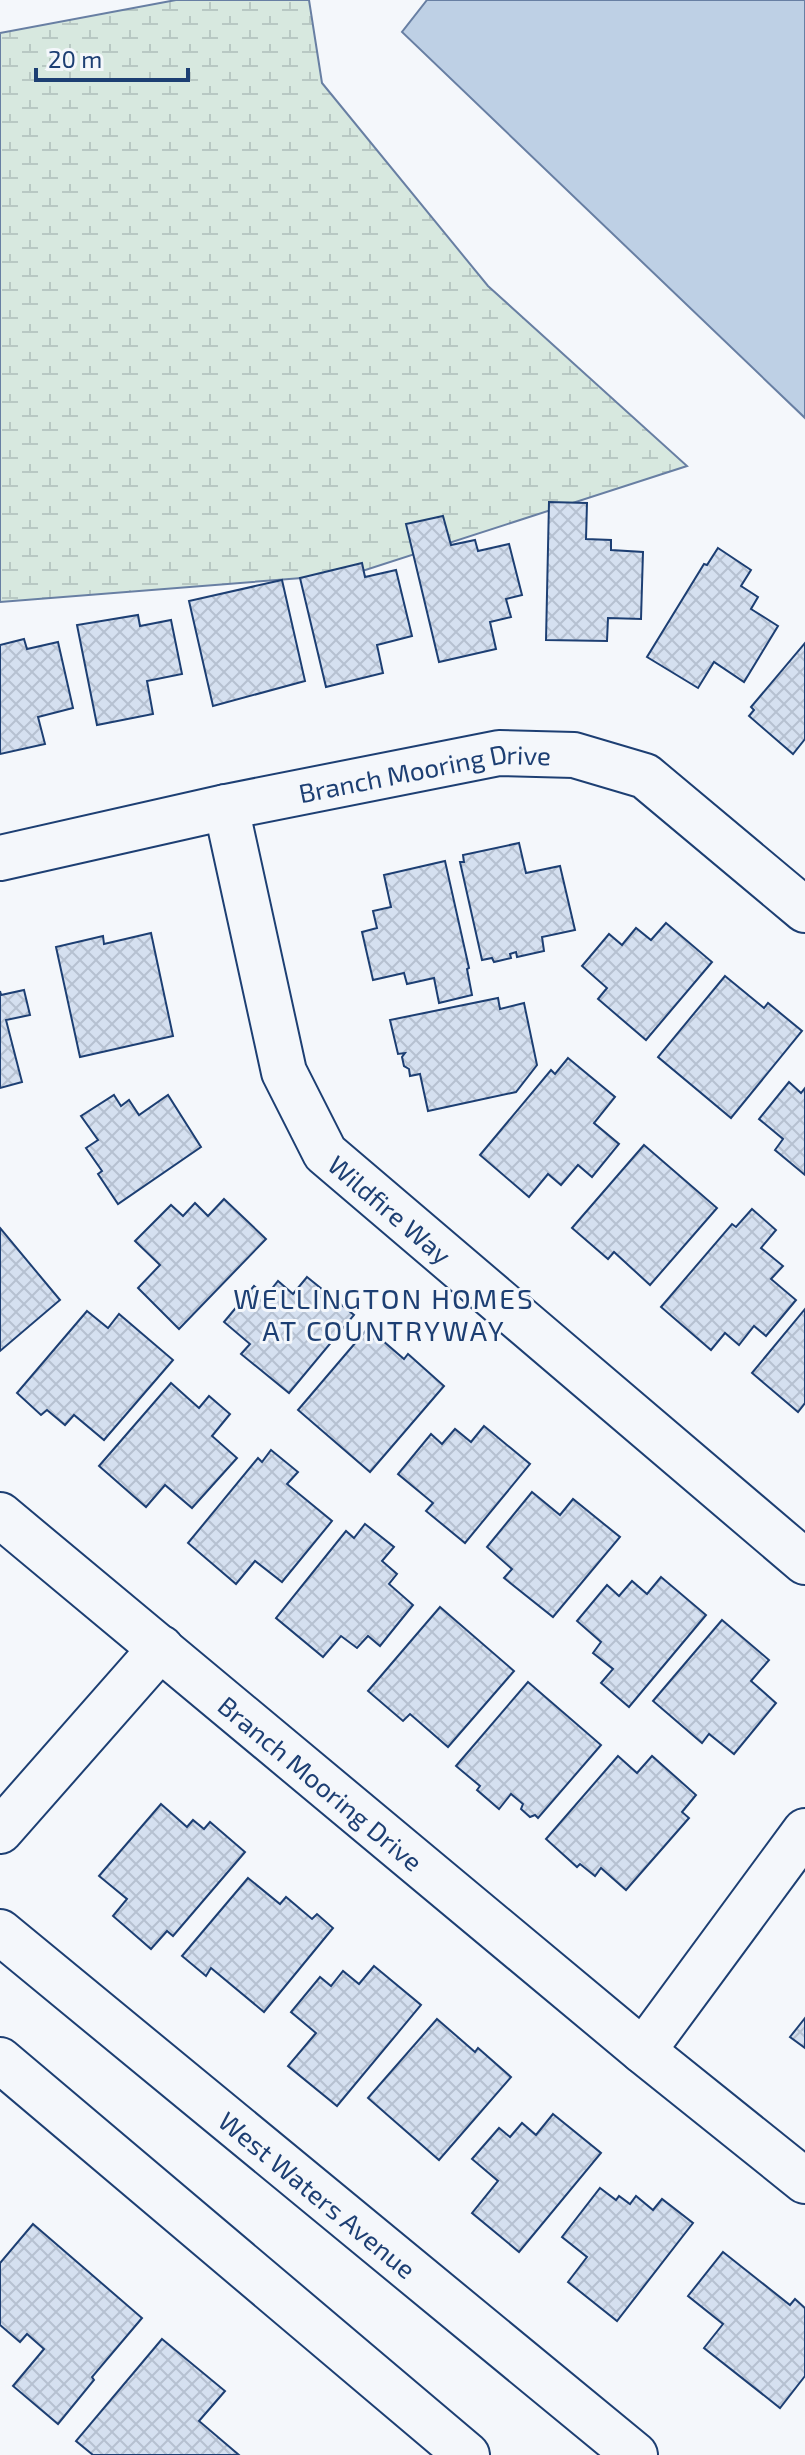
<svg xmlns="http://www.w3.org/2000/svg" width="805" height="2455" font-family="'Exo 2',sans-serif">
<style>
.wetland{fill:url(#wetland-marsh);stroke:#687fa3;stroke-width:2}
.water{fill:#bed0e5;stroke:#687fa3;stroke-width:2}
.building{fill:url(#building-cross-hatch);stroke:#1d3f73;stroke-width:2}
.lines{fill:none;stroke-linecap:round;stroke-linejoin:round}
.minor-casing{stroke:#1d3f73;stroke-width:48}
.minor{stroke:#f4f7fb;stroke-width:44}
.labels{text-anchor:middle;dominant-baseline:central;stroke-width:6;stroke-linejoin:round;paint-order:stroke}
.street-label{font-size:26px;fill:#1d3f73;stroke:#f4f7fb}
.neighbourhood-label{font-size:28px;letter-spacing:2px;fill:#1d3f73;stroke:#f4f7fb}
</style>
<defs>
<pattern id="wetland-marsh" width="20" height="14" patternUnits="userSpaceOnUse" patternTransform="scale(2)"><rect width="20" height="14" fill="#d7e8df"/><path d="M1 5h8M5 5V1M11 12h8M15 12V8" fill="none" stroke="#b8c8c3"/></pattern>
<pattern id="building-cross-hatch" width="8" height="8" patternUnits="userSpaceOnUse" patternTransform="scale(2)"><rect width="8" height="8" fill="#d5e0f0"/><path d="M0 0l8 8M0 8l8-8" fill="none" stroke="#b6c1d1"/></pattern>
</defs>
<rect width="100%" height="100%" fill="#f4f7fb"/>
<path class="wetland" d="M176 0H309L322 83 488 286 687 466 353 574 0 602V33Z"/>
<path class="water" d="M427 0H805V418L402 32Z"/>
<g class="building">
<path d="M549 502 587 503 586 539 611 540V550L643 552 641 619 608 618 607 641 546 640Z"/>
<path d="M443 516 451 545 475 540 478 551 509 544 522 595 506 599 511 617 490 622 496 649 439 662 406 524Z"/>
<path d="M718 548 751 570 741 586 758 597 751 609 778 626 744 682 714 662 698 688 647 657 704 564 707 565Z"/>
<path d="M362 563 365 577 396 570 412 636 377 645 383 673 326 687 300 578Z"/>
<path d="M282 580 305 681 213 706 189 601Z"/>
<path d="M138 615 140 626 171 620 182 674 147 681 153 714 97 725 77 625Z"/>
<path d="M24 639 27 649 58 642 73 708 38 717 45 744 0 754V645Z"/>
<path d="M805 643V739L793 754 749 716 754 710 751 707Z"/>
<path d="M519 843 526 873 560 866 575 930 542 937 544 951 517 957 516 952 510 954 511 958 494 962 492 958 482 960 460 862H464L463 855Z"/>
<path d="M445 861 469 968 467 969 472 995 439 1003 434 978 407 984 404 973 373 980 362 932 377 928 373 911 391 907 384 875Z"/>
<path d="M666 923 712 962 646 1040 598 999 607 988 582 966 609 934 622 945 636 928 651 940Z"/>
<path d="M151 933 173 1036 80 1057 56 947 103 936 104 944Z"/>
<path d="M725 976 764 1008 768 1003 802 1031 731 1118 658 1057Z"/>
<path d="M24 990 30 1015 6 1020 22 1082 0 1088V991L1 995Z"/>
<path d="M498 998 500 1009 524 1003 537 1065 516 1092 428 1111 420 1074 410 1076 409 1069 404 1066 402 1057 405 1053 398 1054 390 1020Z"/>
<path d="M568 1058 615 1097 594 1123 619 1144 592 1177 578 1165 561 1185 548 1174 529 1197 480 1155 551 1070 555 1074Z"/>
<path d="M789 1082 801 1093 805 1088V1175L775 1150 783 1139 759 1119Z"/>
<path d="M114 1095 121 1106 129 1100 139 1115 168 1095 201 1147 118 1204 98 1174 102 1171 86 1148 98 1140 81 1116Z"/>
<path d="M644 1145 717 1208 650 1285 614 1252 608 1259 572 1228Z"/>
<path d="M224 1199 266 1239 179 1329 138 1288 160 1265 135 1241 171 1205 183 1216 195 1203 208 1216Z"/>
<path d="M752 1209 776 1230 761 1248 783 1266 771 1279 796 1300 766 1336 754 1326 739 1345 725 1333 711 1350 661 1307 732 1224 736 1227Z"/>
<path d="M0 1228 60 1300 0 1351Z"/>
<path d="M307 1277 354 1315 289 1393 241 1354 250 1344 224 1322 254 1286 266 1296 278 1281 293 1294Z"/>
<path d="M805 1309V1403L798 1412 752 1373Z"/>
<path d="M87 1311 108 1328 119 1314 173 1360 104 1440 74 1415 65 1425 47 1410 41 1415 17 1393Z"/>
<path d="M368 1328 404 1359 408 1354 444 1386 370 1472 298 1410Z"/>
<path d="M171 1383 199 1408 209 1396 230 1414 212 1436 237 1458 192 1508 165 1485 146 1507 99 1466Z"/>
<path d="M484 1426 530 1464 465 1543 426 1511 433 1503 398 1474 431 1434 442 1444 455 1429 471 1442Z"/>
<path d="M271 1450 298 1472 287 1484 332 1521 282 1582 255 1561 236 1584 188 1543 258 1458 262 1462Z"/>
<path d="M532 1492 560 1515 573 1499 620 1537 553 1617 504 1578 512 1569 487 1547Z"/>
<path d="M365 1524 394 1547 382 1561 397 1574 389 1584 413 1605 380 1646 368 1636 357 1648 341 1636 323 1657 276 1618 346 1531 354 1538Z"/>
<path d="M661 1577 706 1615 629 1707 601 1683 613 1669 593 1653 601 1642 577 1621 607 1585 619 1596 632 1581 647 1594Z"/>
<path d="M440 1607 514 1671 448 1747 410 1714 403 1721 368 1691Z"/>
<path d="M722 1620 769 1660 751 1681 776 1703 734 1754 709 1734 702 1743 653 1701Z"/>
<path d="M528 1682 601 1745 538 1818 535 1815 530 1817 521 1809 523 1804 511 1794 499 1809 477 1790 480 1786 456 1766Z"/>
<path d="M618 1756 637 1773 652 1756 696 1795 682 1812 689 1818 626 1890 601 1868 595 1876 580 1864 577 1867 546 1839Z"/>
<path d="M161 1804 187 1827 193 1820 204 1829 210 1822 245 1852 173 1936 167 1931 151 1949 113 1916 127 1899 99 1876Z"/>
<path d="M248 1878 280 1904 286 1897 312 1919 317 1914 333 1928 264 2012 211 1968 206 1976 182 1956Z"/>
<path d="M374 1966 421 2005 337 2106 288 2066 316 2033 291 2012 320 1977 331 1986 343 1971 359 1984Z"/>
<path d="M805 2018V2048L790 2037Z"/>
<path d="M437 2019 475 2052 478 2048 511 2077 439 2160 368 2098Z"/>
<path d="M553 2114 601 2153 519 2252 472 2213 498 2181 472 2159 499 2128 510 2137 522 2123 536 2135Z"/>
<path d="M600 2188 616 2200 619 2196 630 2204 636 2196 653 2210 662 2199 693 2223 617 2321 568 2282 587 2257 562 2237Z"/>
<path d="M33 2224 142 2318 92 2377 94 2380 58 2424 13 2386 44 2349 27 2334 20 2342 0 2325V2263Z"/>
<path d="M723 2252 790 2305 795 2299 805 2308V2376L780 2408 704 2348 723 2324 688 2296Z"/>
<path d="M162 2339 225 2391 199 2421 239 2455H93L76 2441Z"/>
</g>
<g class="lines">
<defs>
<g id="minor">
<path id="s1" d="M226 807 284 1072 325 1153 805 1562"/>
<path id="s2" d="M0 858 226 807 499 753 574 755 645 776 805 910"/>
<path id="s3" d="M0 1515 643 2051 805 2181"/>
<path d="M0 1831 161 1648"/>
<path id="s4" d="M0 1932 635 2455"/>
<path d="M643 2051 805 1831"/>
<path d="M0 2060 467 2455"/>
</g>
</defs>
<use href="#minor" class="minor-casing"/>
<use href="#minor" class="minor"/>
</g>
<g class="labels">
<g class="street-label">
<text stroke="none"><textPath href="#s2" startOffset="434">Branch Mooring Drive</textPath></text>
<text stroke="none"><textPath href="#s1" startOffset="448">Wildfire Way</textPath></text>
<text stroke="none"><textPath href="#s3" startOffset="418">Branch Mooring Drive</textPath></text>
<text stroke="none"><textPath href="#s4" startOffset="412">West Waters Avenue</textPath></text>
</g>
<g class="neighbourhood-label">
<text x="384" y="1298">WELLINGTON HOMES<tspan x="384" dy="32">AT COUNTRYWAY</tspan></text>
</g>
</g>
<path d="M36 68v12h152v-12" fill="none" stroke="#1d3f73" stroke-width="4"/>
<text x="48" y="68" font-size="24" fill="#1d3f73" stroke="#f4f7fb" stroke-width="6" paint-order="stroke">20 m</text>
</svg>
